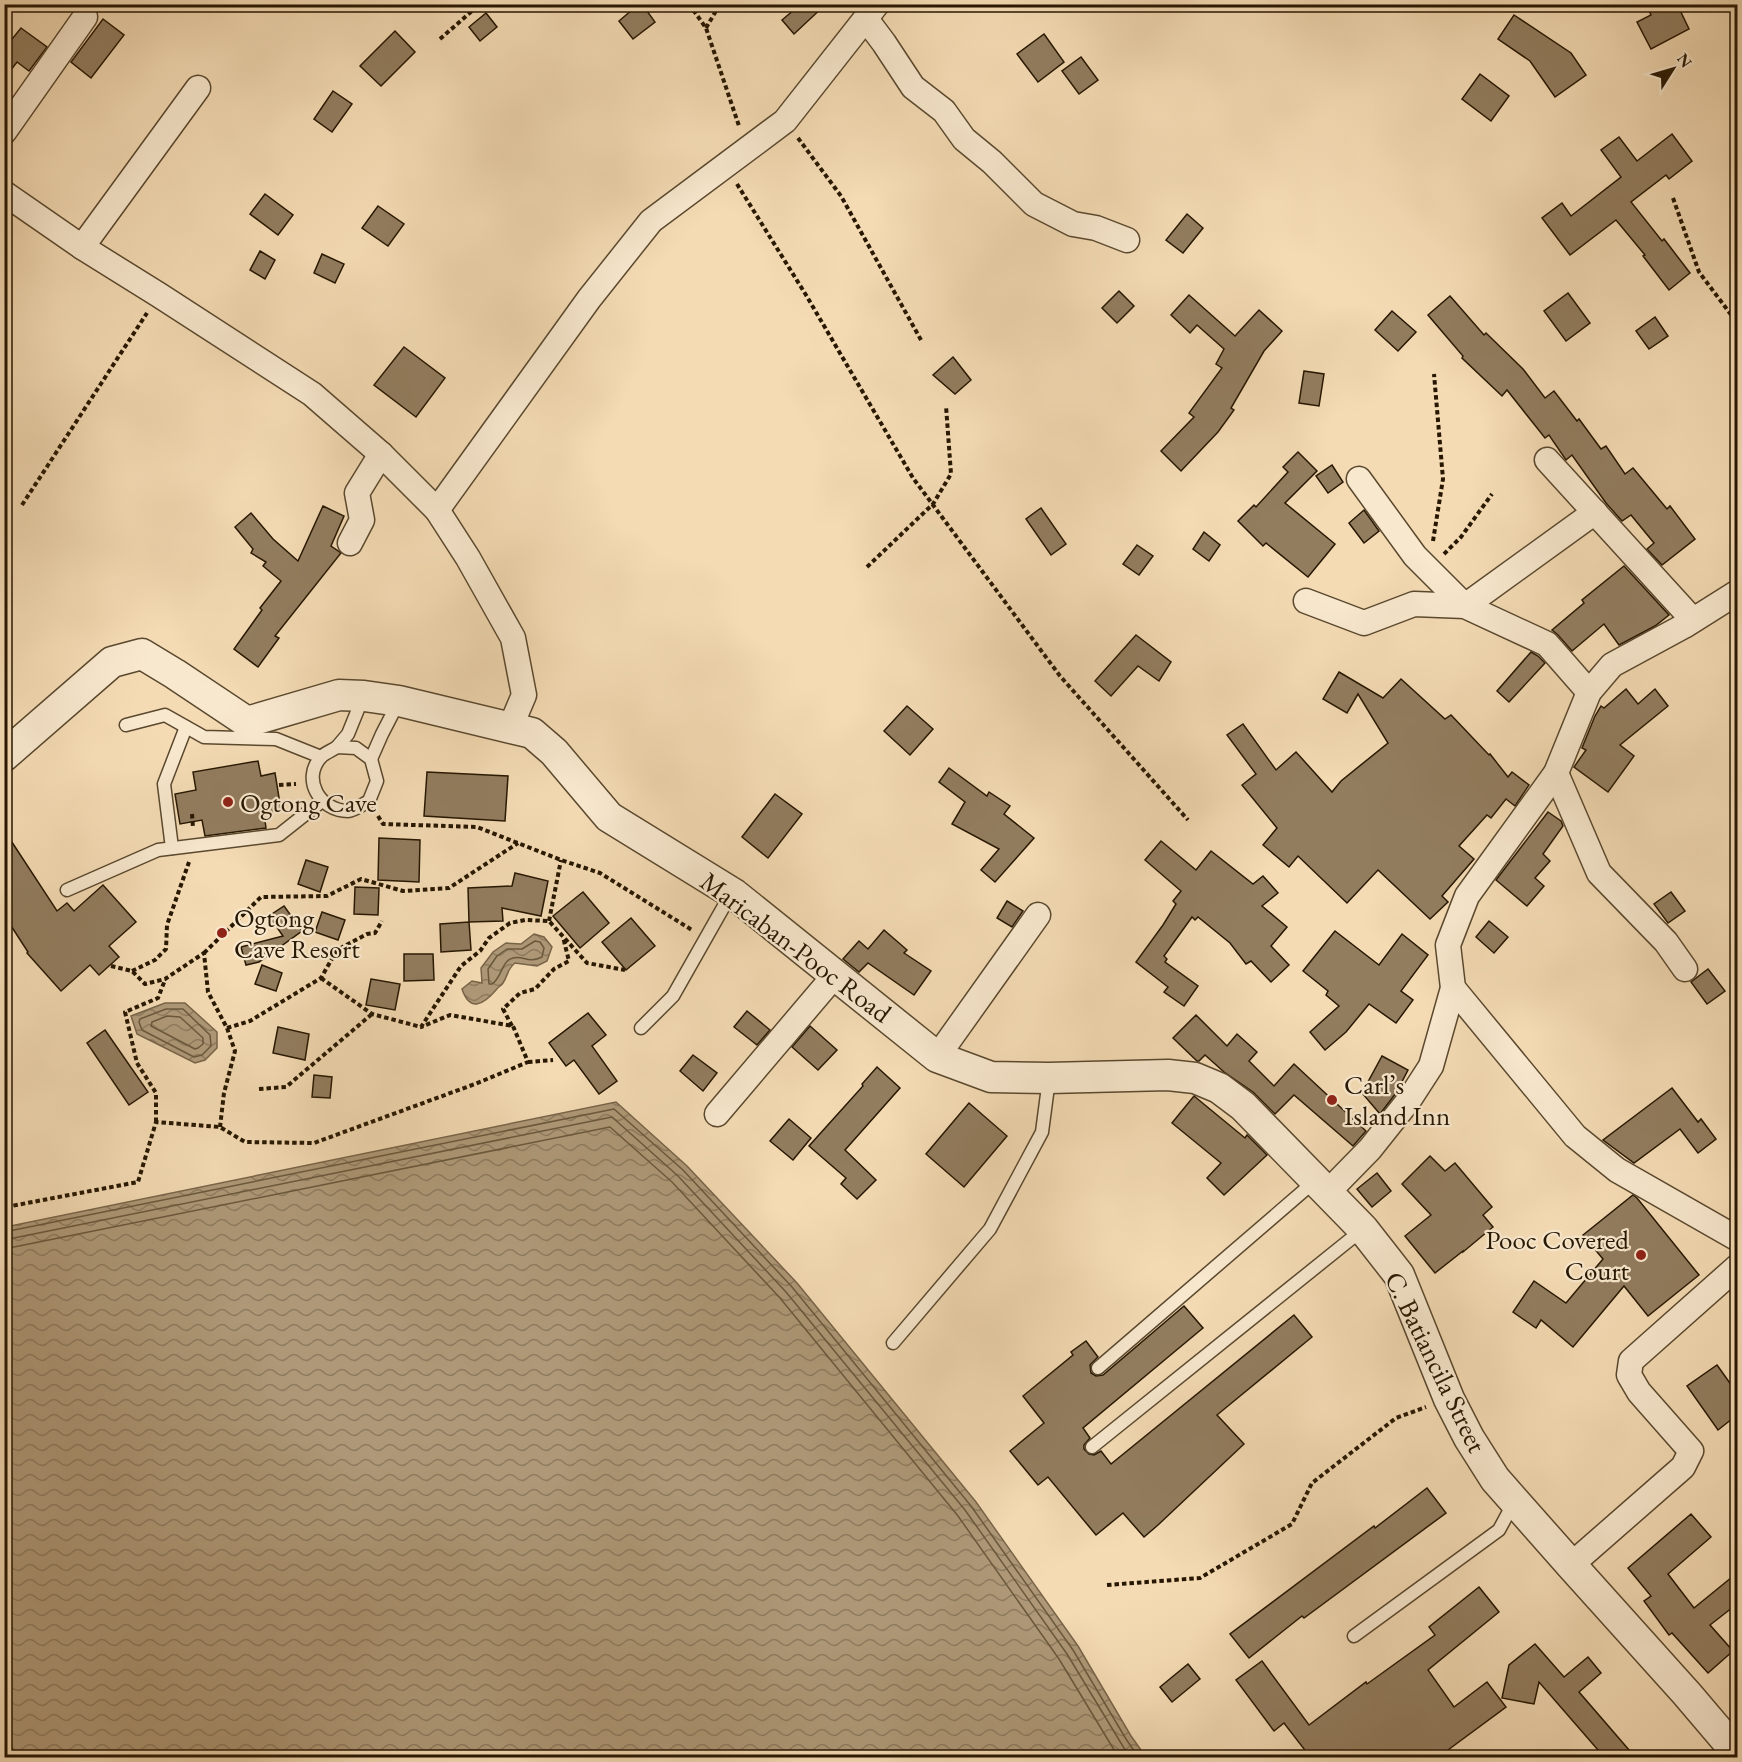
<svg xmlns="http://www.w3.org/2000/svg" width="1742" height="1762" font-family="'EB Garamond',serif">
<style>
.water{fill:url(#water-waves);stroke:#786448;stroke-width:1.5}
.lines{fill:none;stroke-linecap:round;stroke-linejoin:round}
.shore{stroke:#6a583c;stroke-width:1.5}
.building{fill:#927d5f;stroke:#271702;stroke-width:1.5}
.service-casing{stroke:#5a482e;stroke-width:15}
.minor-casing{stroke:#5a482e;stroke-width:27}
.tertiary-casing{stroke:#5a482e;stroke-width:33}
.path{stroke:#271702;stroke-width:4;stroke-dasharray:4.5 3;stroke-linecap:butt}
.service{stroke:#f8e8ce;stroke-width:12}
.minor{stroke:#f8e8ce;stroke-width:24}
.tertiary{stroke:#f8e8ce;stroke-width:30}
.poi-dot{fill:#8f2418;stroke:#f8e8ce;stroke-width:2}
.labels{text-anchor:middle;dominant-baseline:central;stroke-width:4.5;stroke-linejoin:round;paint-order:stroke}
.poi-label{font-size:27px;fill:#271702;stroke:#f8e8ce;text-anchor:start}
.street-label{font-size:27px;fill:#271702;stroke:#f8e8ce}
</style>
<defs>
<pattern id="water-waves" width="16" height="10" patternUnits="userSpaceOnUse" patternTransform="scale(1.5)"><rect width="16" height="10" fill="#ae9877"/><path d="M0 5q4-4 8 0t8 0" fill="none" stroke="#8e7b5f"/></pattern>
</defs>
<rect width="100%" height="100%" fill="#f4dbb4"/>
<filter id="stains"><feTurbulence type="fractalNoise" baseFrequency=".00333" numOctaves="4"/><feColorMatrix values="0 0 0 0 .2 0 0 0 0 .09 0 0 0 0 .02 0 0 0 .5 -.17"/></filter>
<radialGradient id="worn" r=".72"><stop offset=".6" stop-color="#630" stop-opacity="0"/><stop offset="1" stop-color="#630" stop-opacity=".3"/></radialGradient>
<g class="water">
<path d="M534 934 544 937 552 947 547 961 537 966 515 963C507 969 508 976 503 983 501 986 498 987 496 990 484 1004 470 1013 462 989L472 981 482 983 481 968 493 952 506 943 521 944Z"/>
<path d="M165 1003H185L217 1032V1048L205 1060 195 1063 137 1034 131 1016Z"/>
<path d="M616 1102 687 1166 797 1283 976 1502 1078 1646 1131 1736 1146 1757H5V1227Z"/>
</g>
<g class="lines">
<g class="shore">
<path d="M535 941 540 942 544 948 542 957C528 964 523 955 513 958 501 961 502 978 492 984H489L488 969 497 956 507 949H522Z"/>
<path d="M166 1009H183L210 1035 211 1046 202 1055 194 1057 142 1030 139 1022 140 1019Z"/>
<path d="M167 1016 180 1017 203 1038V1044L198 1048 195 1049 151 1026 152 1022Z"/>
<path d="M4 1232 614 1109 683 1170 792 1287 971 1506 1073 1650 1126 1739 1139 1758"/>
<path d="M4 1240 612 1117 678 1176 786 1292 965 1510 1067 1654 1130 1758"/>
<path d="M4 1249 610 1127 672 1182 780 1298 958 1516 1059 1659 1119 1758"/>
</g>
</g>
<g class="building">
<path d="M639 4H642L655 22 633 39 619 21Z"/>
<path d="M801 4H826L794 34 782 20Z"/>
<path d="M1646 4H1677L1689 29 1651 49 1637 22 1651 15Z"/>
<path d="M486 13 497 27 480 41 469 27Z"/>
<path d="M1514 15 1571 53 1586 75 1555 97 1530 61 1498 39Z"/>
<path d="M103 19 124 35 91 78 71 62Z"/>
<path d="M21 28 47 47 29 71 17 62 4 79V49Z"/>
<path d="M395 31 415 52 381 86 360 66Z"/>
<path d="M1044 34 1064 62 1038 82 1017 54Z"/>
<path d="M1081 57 1098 80 1079 94 1062 71Z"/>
<path d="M1480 74 1509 96 1491 121 1462 99Z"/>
<path d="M333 91 352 104 332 132 314 119Z"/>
<path d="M1672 134 1692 161 1669 179 1666 175 1631 202 1662 241 1664 239 1690 273 1669 290 1643 256 1645 255 1616 220 1570 255 1542 218 1562 203 1571 216 1621 177 1601 150 1619 137 1637 161Z"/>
<path d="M265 194 293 215 278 235 250 214Z"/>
<path d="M378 206 404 224 388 246 362 228Z"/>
<path d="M1187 214 1203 228 1183 253 1166 240Z"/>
<path d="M260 251 275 260 265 279 250 270Z"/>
<path d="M322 254 344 264 335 283 314 273Z"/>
<path d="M1119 291 1134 306 1117 323 1102 308Z"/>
<path d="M1568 293 1590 323 1566 341 1544 311Z"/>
<path d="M1189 295 1235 336 1259 310 1282 331 1264 351 1231 408 1234 410 1218 432 1181 471 1161 451 1194 417 1189 413 1222 368 1216 364 1224 349 1197 325 1190 333 1171 315Z"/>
<path d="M1450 296 1484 335 1486 333 1523 369 1545 398 1554 391 1577 421 1579 419 1601 449 1606 446 1625 474 1633 468 1667 509 1670 506 1695 539 1662 565 1647 549 1654 543 1631 515 1622 521 1606 503 1572 455 1566 460 1549 435 1545 438 1507 390 1502 396 1462 358 1463 356 1428 315Z"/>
<path d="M1392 311 1416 332 1398 351 1375 330Z"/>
<path d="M1655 317 1668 336 1649 349 1636 331Z"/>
<path d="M404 347 445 378 416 417 374 385Z"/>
<path d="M953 357 971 380 955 394 933 375Z"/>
<path d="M1304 371 1324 374 1319 406 1299 403Z"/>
<path d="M1298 452 1317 471 1285 503 1335 544 1308 577 1266 543 1263 546 1238 521 1254 505 1256 507 1288 472 1283 467Z"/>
<path d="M1332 465 1343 482 1328 493 1316 476Z"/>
<path d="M323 506 344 516 331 546 341 553 275 636 279 638 258 667 234 649 262 610 260 608 281 581 263 566 266 562 251 553 253 549 235 527 251 513 273 539 298 561Z"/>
<path d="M1041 508 1066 544 1051 555 1026 519Z"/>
<path d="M1364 510 1379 531 1364 543 1349 523Z"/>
<path d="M1204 532 1220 545 1209 561 1193 549Z"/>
<path d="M1137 545 1153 556 1139 575 1123 564Z"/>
<path d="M1624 566 1669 615 1655 626 1619 645 1604 624 1572 651 1558 635 1552 630 1584 603 1582 600Z"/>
<path d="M1136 635 1171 662 1159 681 1138 666 1111 696 1095 681Z"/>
<path d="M1531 652 1538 656 1545 663 1509 702 1497 691Z"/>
<path d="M1339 672 1383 698 1401 679 1445 719 1451 715 1489 755 1490 754 1508 777 1512 772 1529 785 1515 806 1506 799 1491 818 1487 815 1459 846 1474 859 1442 896 1448 902 1430 919 1378 870 1347 903 1298 856 1289 867 1263 845 1277 828 1242 785 1256 774 1227 735 1243 724 1276 770 1296 752 1332 792 1341 781 1388 743 1358 694 1347 713 1323 699Z"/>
<path d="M1626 689 1638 704 1655 689 1668 706 1620 745 1634 756 1608 792 1574 767 1586 750 1582 748 1595 716 1601 706 1604 708Z"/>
<path d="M907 706 933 729 910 755 884 731Z"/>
<path d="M258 761 261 776 275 773 281 810 264 813 266 828 205 836 202 820 180 824 175 794 196 790 193 772Z"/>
<path d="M949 768 987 796 989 792 1010 806 1004 814 1034 838 995 882 981 870 999 849 952 824 965 802 939 782Z"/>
<path d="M427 772 508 776 505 821 424 816Z"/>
<path d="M775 794 802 814 768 858 742 837Z"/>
<path d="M1548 812 1561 821 1563 826 1543 854 1550 861 1535 878 1544 886 1527 906 1496 880Z"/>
<path d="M4 830 57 911 67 903 74 911 103 885 136 922 109 946 119 957 99 975 90 965 61 991 27 953 28 952 4 915Z"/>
<path d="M379 838 420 840 419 882 378 880Z"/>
<path d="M1161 841 1196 870 1211 851 1253 884 1263 876 1278 893 1262 906 1287 927 1271 946 1289 965 1271 982 1251 961 1246 964 1230 943 1198 917 1195 920 1192 917 1164 956 1167 959 1165 962 1198 986 1184 1006 1164 992 1168 987 1136 962 1163 925 1176 904 1173 901 1181 891 1145 860Z"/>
<path d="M306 860 328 867 320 892 298 884Z"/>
<path d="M515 873 548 881 541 916 502 908 503 921 469 922 468 888 512 886Z"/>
<path d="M355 887 379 888 378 915 354 914Z"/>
<path d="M583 892 609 923 580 948 553 916Z"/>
<path d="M1671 892 1685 911 1668 923 1654 904Z"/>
<path d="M1007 901 1023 911 1012 927 997 918Z"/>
<path d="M284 906 302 931 259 962 246 965 241 947 283 936 269 916Z"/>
<path d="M322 912 345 920 338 940 315 932Z"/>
<path d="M631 918 655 946 626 970 602 942Z"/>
<path d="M1489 921 1508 937 1494 953 1476 937Z"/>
<path d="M469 922 471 950 441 952 440 924Z"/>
<path d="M884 930 907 950 904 953 931 971 914 995 868 963 859 972 843 959 859 941 868 949Z"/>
<path d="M1335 931 1379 965 1402 934 1428 955 1401 991 1413 1000 1396 1023 1369 1004 1346 1032 1325 1050 1310 1032 1339 1006 1326 995 1328 991 1303 971Z"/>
<path d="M404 954H433L434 980 404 981Z"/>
<path d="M262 965 282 973 276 991 255 984Z"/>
<path d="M1708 969 1725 991 1707 1004 1691 982Z"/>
<path d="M371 979 400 984 395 1010 366 1005Z"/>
<path d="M747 1011 770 1030 757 1045 734 1027Z"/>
<path d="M588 1013 606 1035 592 1046 617 1081 599 1094 574 1060 566 1066 549 1043Z"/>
<path d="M1196 1015 1227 1046 1237 1034 1257 1052 1249 1061 1274 1086 1294 1064 1366 1131 1353 1146 1294 1095 1275 1114 1253 1092 1224 1072 1205 1055 1199 1061H1197L1173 1038Z"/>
<path d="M810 1026 837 1050 818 1070 792 1047Z"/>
<path d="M278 1027 309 1034 305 1060 273 1053Z"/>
<path d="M105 1030 148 1092 129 1105 87 1043Z"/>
<path d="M693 1055 717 1073 703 1091 680 1071Z"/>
<path d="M1382 1056 1408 1070 1396 1093 1380 1114 1362 1093Z"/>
<path d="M877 1067 900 1088 845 1150 876 1180 857 1199 841 1184 846 1178 809 1146 863 1086 862 1084Z"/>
<path d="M314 1075 332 1077 330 1098 312 1097Z"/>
<path d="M1672 1088 1698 1122 1701 1119 1716 1139 1698 1153 1680 1129 1634 1163 1603 1140Z"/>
<path d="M1194 1096 1245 1138 1247 1135 1267 1155 1224 1195 1207 1178 1221 1163 1172 1123Z"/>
<path d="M969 1103 1007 1136 964 1187 926 1154Z"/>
<path d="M789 1119 811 1138 793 1160 770 1141Z"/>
<path d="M1430 1156 1445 1171 1455 1163 1492 1207 1483 1215 1493 1227 1463 1252V1251L1435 1273 1405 1236 1431 1215 1402 1184Z"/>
<path d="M1377 1173 1391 1191 1372 1207 1357 1189Z"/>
<path d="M1633 1195 1637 1198 1699 1275 1648 1316 1624 1286 1573 1347 1541 1320 1536 1328 1513 1312 1534 1281 1566 1303 1603 1259 1583 1235Z"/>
<path d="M1184 1306 1203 1328 1083 1428 1090 1438 1084 1445V1449L1089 1454 1094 1455 1101 1451 1111 1464 1294 1315 1312 1337 1217 1415 1244 1444 1158 1525 1144 1537 1123 1513 1096 1535 1048 1477 1038 1485 1010 1451 1044 1423 1023 1396 1073 1355 1071 1352 1086 1341 1098 1357 1090 1365 1091 1373 1096 1376 1103 1375Z"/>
<path d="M1717 1365 1737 1393V1415L1718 1430 1687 1386Z"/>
<path d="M1427 1488 1446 1513 1304 1618 1302 1616 1249 1658 1230 1634 1374 1526 1375 1528Z"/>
<path d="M1691 1514 1711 1537 1668 1574 1694 1608 1737 1573V1604L1710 1625 1733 1651 1708 1673 1672 1633 1669 1635 1644 1601 1651 1596 1628 1568Z"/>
<path d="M1479 1587 1499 1612 1428 1670 1454 1707 1487 1682 1506 1707 1437 1758H1311L1284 1723 1274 1731 1236 1680 1262 1661 1309 1725 1366 1682 1367 1684 1435 1635 1429 1627Z"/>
<path d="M1535 1644 1564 1677 1588 1657 1601 1673 1579 1692 1636 1758H1605L1539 1682 1534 1704 1502 1698 1509 1665Z"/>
<path d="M1188 1664 1200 1679 1172 1702 1160 1687Z"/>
</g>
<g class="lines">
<defs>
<g id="service">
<path d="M126 725 165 715 204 737 276 739 321 757"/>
<path d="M337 747 356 748 371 759 377 781 369 801C363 804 354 811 348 811 320 811 301 779 321 757 325 753 333 750 337 747Z"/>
<path d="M337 747 348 734 363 697"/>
<path d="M371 759 382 734 399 701"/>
<path d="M172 848 164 784 186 727"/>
<path d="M67 890 158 850 279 835 322 801"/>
<path d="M641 1028 673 996 724 906 734 894"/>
<path d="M893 1343 990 1229 1042 1132 1049 1079"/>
<path d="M1098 1368 1315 1181"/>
<path d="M1092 1447 1362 1230"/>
<path d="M1354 1636 1499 1530 1514 1502"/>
</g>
<g id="minor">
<path d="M866 19 884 43 913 87 944 111 964 139 992 162 1034 204 1073 224 1096 228 1127 240"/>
<path d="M4 132 85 17"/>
<path d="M4 193 82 247 159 295 312 394 381 454 437 510 468 558 513 638 524 695 510 728"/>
<path d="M82 247 198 88"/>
<path d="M1547 460 1693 620"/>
<path d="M1359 479 1415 556 1465 606 1595 512"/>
<path d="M437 510 589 299 651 221 785 121 877 4"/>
<path d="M350 543 362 520 357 493 381 454"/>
<path d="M1306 601 1364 623 1414 604 1465 606 1547 644 1589 692"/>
<path d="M1556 773 1599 873 1666 942 1685 969"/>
<path d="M1453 988 1575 1136 1617 1170 1738 1239"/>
<path d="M937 1057 1038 915"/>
<path d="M717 1114 835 975"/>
<path d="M1327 1193 1370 1149 1409 1100 1431 1066 1453 988 1448 945 1467 896 1556 773 1589 692 1612 665 1684 626 1738 592"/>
<path d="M1571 1565 1683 1467 1691 1451 1639 1392 1629 1375 1631 1361 1738 1266"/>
</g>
<path id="tertiary" d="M4 756 112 662 142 654 175 674 247 722 339 695 364 696 399 701 532 733 554 752 609 817 734 894 937 1057 991 1077 1049 1078 1168 1075 1195 1078 1219 1088 1243 1106 1363 1229 1399 1275 1449 1399 1469 1438 1495 1479 1571 1565 1687 1694 1738 1754"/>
</defs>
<use href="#service" class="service-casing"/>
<use href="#minor" class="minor-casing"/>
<use href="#tertiary" class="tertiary-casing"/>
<g class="path">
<path d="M689 4 706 28 739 126"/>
<path d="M706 28 720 4"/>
<path d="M440 39 480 4"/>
<path d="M1737 133H1738"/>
<path d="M798 138 841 196 921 340"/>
<path d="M737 184 806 295 913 478 1060 676 1188 820"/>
<path d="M1673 198 1699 272 1738 324"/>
<path d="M22 505 147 313"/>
<path d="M1433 541 1443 479 1434 374"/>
<path d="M1444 554 1461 537 1492 494"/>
<path d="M867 567 933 504 951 474 946 406"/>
<path d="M279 785 296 784"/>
<path d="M192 814 193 828"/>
<path d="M378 816 383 824 477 827 561 860 600 873 692 930"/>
<path d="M549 921 561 860"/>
<path d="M204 953 261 897 327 896 361 879 403 891 449 888 518 843"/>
<path d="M111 966 132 971 145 984 165 979 204 953 208 992 227 1028 235 1051 224 1093 220 1127"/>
<path d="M132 971 155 960 166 949 167 925 189 862"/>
<path d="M321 978 372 1014 421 1027 461 966 480 951 489 938 510 923 525 920 549 921 587 963 625 970"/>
<path d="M512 1026 503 1009 520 993 535 989 554 969 569 961 563 937"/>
<path d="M227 1028 250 1021 321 978 337 950 367 934 375 933 382 921"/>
<path d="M528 1062 553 1060"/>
<path d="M259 1089 286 1087 372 1014"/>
<path d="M156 1122V1093L137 1063 125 1012 158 998 165 980"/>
<path d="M6 1207 138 1182 156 1122 220 1127 245 1142 314 1143 475 1084 528 1062 513 1026 450 1015 421 1027"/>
<path d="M1107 1585 1200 1578 1292 1524 1312 1483 1396 1418 1426 1407"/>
</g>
<use href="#service" class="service"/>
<use href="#minor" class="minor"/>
<use href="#tertiary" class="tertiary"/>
</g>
<g class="poi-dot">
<circle cx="228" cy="802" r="6"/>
<circle cx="222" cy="933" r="6"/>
<circle cx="1332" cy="1100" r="6"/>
<circle cx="1641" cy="1255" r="6"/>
</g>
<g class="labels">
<g class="poi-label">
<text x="240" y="802">Ogtong Cave</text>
<text x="234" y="917">Ogtong<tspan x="234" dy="31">Cave Resort</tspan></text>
<text x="1344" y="1084">Carl’s<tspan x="1344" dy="31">Island Inn</tspan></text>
<text x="1629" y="1239" text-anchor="end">Pooc Covered<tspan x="1629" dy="31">Court</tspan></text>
</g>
<g class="street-label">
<text transform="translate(796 947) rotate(37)">Maricaban-Pooc Road</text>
<text transform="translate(1436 1362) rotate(64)">C. Batiancila Street</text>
</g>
</g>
<rect width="1742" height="1762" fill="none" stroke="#f4dbb4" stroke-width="24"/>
<rect x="6" y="6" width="1730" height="1750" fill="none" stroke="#271702" stroke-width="3"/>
<rect x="12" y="12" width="1718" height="1738" fill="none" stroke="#271702" stroke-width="1.5"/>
<g transform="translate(1673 69) rotate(53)" stroke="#f8e8ce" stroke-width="4.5" paint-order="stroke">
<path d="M0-4.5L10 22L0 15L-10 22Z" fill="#271702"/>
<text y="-9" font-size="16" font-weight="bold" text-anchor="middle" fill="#271702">N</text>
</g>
<rect width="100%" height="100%" filter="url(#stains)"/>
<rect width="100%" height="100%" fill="url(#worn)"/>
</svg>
